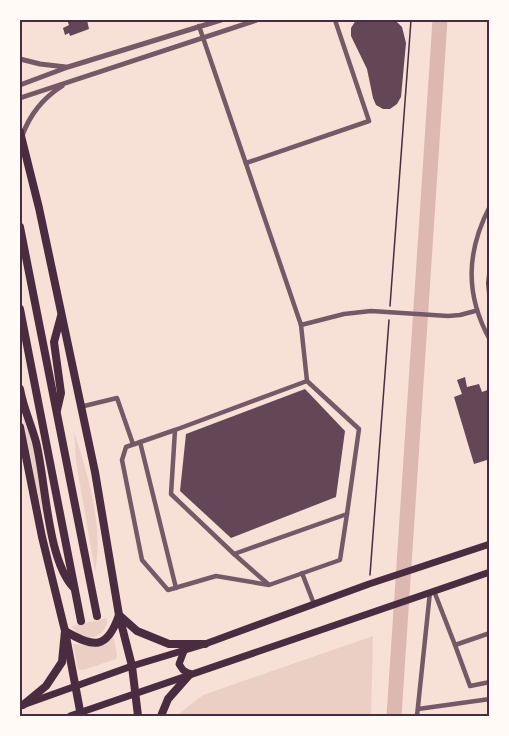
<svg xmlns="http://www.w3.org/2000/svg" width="509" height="736" font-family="Helvetica,sans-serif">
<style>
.green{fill:#ebcfc5}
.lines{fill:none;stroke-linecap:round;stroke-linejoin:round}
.river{stroke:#dcb8b0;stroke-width:15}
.building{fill:#644757}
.path{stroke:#4a2c40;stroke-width:1.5}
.minor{stroke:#755966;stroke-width:4.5}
.tertiary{stroke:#755966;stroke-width:5}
.primary{stroke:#4a2c40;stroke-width:7}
.trunk{stroke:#4a2c40;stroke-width:8}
.neatline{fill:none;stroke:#4a2c40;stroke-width:2}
</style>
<rect width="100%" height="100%" fill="#f7e1d7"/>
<g class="green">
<path d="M20 402 31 431 51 538 39 500Z"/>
<path d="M74 432C88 475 104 527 95 571L76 462Z"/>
<path d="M107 618C109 639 79 645 72 626Z"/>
<path d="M113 634 117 655 116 659 83 670 78 669 73 644C95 645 93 651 113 634Z"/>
<path d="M373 636 371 716H176L203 695Z"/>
</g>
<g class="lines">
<path class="river" d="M394 716 440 20"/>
</g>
<g class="building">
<path d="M67 20H82L83 21 87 20 89 29 70 36 69 33 65 35 63 28 69 25Z"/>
<path d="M356 20H395L402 27 406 43 401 97 397 104 390 109H383L376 105 373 98 367 69 351 36V28Z"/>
<path d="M488 265 490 305H488L486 283Z"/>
<path d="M465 377 467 387 479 384 482 392 490 389V459L474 464 454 397 462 394 457 380Z"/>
<path d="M305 389 345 431 336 497 231 538 180 491 186 434Z"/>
</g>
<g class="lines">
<g class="path">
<path d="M390 306 411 20"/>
<path d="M370 575 389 320"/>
</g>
<g class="minor">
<path d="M199 26 301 325 344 314 371 311 448 316 460 315 475 311"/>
<path d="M246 163 369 121 335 20"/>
<path d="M490 206C466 252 465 295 490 340"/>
<path d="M301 325 307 381 359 429 347 514 234 554 171 494 175 430 307 381"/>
<path d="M80 407 117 398 133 444"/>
<path d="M175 430 126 447 122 460 142 560 168 590 216 576 269 585 340 560 347 514"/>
<path d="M140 442 176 588"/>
<path d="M234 554 268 584"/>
<path d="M302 573 314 604"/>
<path d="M434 591 455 645 490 633"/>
<path d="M455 645 470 686 490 682"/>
<path d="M418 709 490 699"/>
<path d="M417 716 430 592"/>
</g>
<g class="tertiary">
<path d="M20 59 40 64 66 67"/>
<path d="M20 85 68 67 221 20"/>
<path d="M20 98 257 20"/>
<path d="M22 136C30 114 43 98 62 86"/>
</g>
<g class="primary">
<path d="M184 651 179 664 183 670 190 674"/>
<path d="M20 706 132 666 205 644 369 584 490 544"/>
<path d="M70 716 490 572"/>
</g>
<g class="trunk">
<path d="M20 132 39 208 95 472 119 615 132 666 138 716"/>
<path d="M20 227 97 616"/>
<path d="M20 309 81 621"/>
<path d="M20 389C23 407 31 424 36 442 46 482 47 560 74 588"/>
<path d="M57 410 61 393 54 342 61 316"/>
<path d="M20 427 42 537 65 631 81 716"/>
<path d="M23 705 46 686 62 662 65 631C94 648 107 650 119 615L137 631 169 644H205"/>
<path d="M161 716 168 699 190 674"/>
</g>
</g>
<rect width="509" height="736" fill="none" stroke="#fffaf5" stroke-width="42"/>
<rect x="21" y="21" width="467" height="694" class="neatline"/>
</svg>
